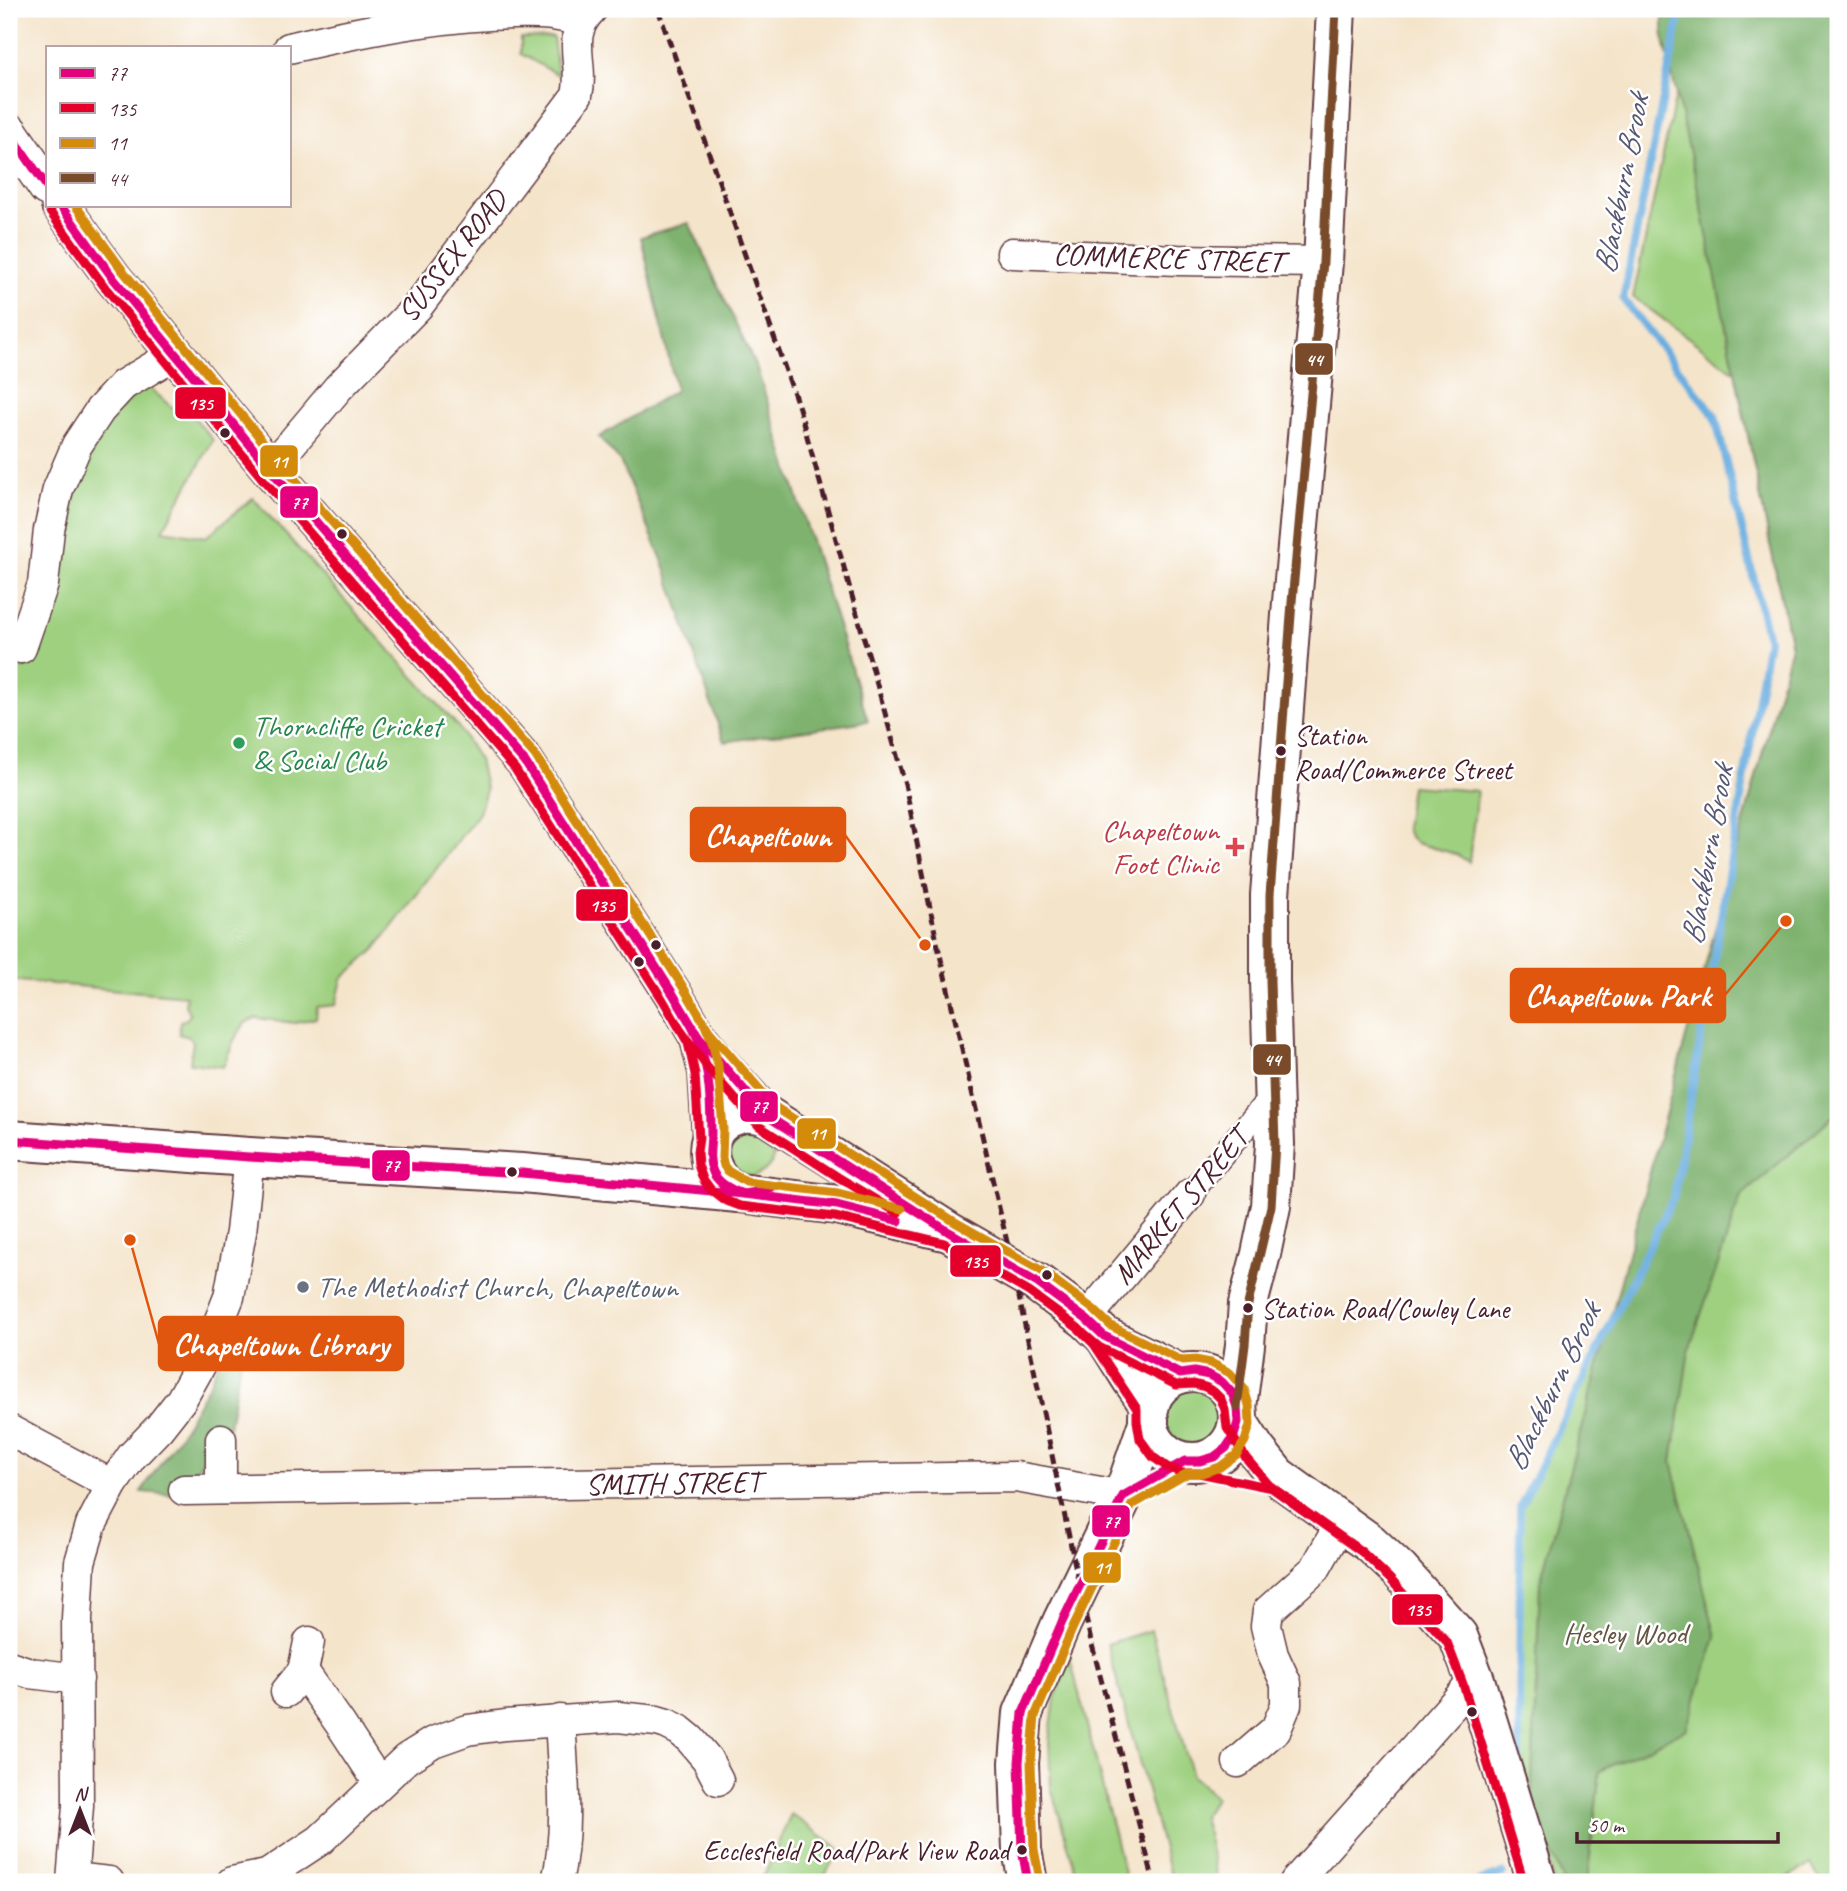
<svg xmlns="http://www.w3.org/2000/svg" width="1847" height="1891" font-family="Caveat,sans-serif">
<style>
.green{fill:#9ed07f;stroke:#747855;stroke-width:2}
.forest{fill:#7eb26e;stroke:#64684c;stroke-width:2}
.lines{fill:none;stroke-linecap:round;stroke-linejoin:round}
.stream{stroke:#6baee0;stroke-width:8}
.pedestrian-casing{stroke:#643d43;stroke-width:26}
.minor-casing{stroke:#643d43;stroke-width:33}
.tertiary-casing{stroke:#643d43;stroke-width:40}
.secondary-casing{stroke:#643d43;stroke-width:42}
.primary-casing{stroke:#643d43;stroke-width:42}
.pedestrian{stroke:#fff;stroke-width:23}
.minor{stroke:#fff;stroke-width:30}
.tertiary{stroke:#fff;stroke-width:37}
.secondary{stroke:#fff;stroke-width:38}
.primary{stroke:#fff;stroke-width:38}
.rail{stroke:#4a1f2b;stroke-width:5;stroke-dasharray:10 5;stroke-linecap:butt}
.bus-1-casing{stroke:#fff;stroke-width:14}
.bus-2-casing{stroke:#fff;stroke-width:14}
.bus-3-casing{stroke:#fff;stroke-width:14}
.bus-4-casing{stroke:#fff;stroke-width:14}
.bus-1{stroke:#e5007d;stroke-width:9}
.bus-2{stroke:#e4002b;stroke-width:9}
.bus-3{stroke:#d48b09;stroke-width:9}
.bus-4{stroke:#7a4b2a;stroke-width:9}
.bus-dot{fill:#4a1f2b;stroke:#fff;stroke-width:2.5}
.leisure-dot{fill:#2e9e5b;stroke:#fff;stroke-width:2.5}
.health-dot{fill:#e0444e;stroke:#fff;stroke-width:2.5}
.worship-dot{fill:#6b7280;stroke:#fff;stroke-width:2.5}
.labels{text-anchor:middle;dominant-baseline:central;stroke-width:5;stroke-linejoin:round;paint-order:stroke}
.bus-label{font-size:28px;fill:#4a1f2b;stroke:#fff;text-anchor:start}
.street-label{font-size:30px;fill:#4a1f2b;stroke:#fff}
.leisure-label{font-size:30px;fill:#27864d;stroke:#fff;text-anchor:start}
.health-label{font-size:30px;fill:#be3a42;stroke:#fff;text-anchor:end}
.worship-label{font-size:30px;fill:#5b616d;stroke:#fff;text-anchor:start}
.park-label{font-size:30px;fill:#635444;stroke:#fff}
.water-label{font-size:32px;font-style:italic;fill:#575873;stroke:#fff}
.leader{fill:none;stroke:#e0560e;stroke-width:2.5}
.callout-dot{fill:#e0560e;stroke:#fff;stroke-width:2.5}
.callout{fill:#e0560e;stroke:#e0560e;stroke-width:2.5}
.callout-label{font-size:32px;text-anchor:middle;font-weight:bold;fill:#fff}
.line-badge{stroke:#fff;stroke-width:2.5}
.badge-label{font-size:19px;text-anchor:middle;font-weight:bold;fill:#fff}
</style>
<rect width="100%" height="100%" fill="#fff"/>
<filter id="ink" filterUnits="userSpaceOnUse"><feTurbulence type="fractalNoise" baseFrequency=".0143" numOctaves="2"/><feDisplacementMap in="SourceGraphic" scale="14" xChannelSelector="R" yChannelSelector="G"/><feConvolveMatrix kernelMatrix="1 2 1 2 8 2 1 2 1" color-interpolation-filters="sRGB"/></filter>
<filter id="wash" filterUnits="userSpaceOnUse"><feTurbulence type="fractalNoise" baseFrequency=".00686" numOctaves="4" result="noise"/><feDisplacementMap in="SourceGraphic" scale="28" xChannelSelector="R" yChannelSelector="G"/><feGaussianBlur stdDeviation="1.57" result="paint"/><feColorMatrix in="noise" values="0 0 0 0 0 0 0 0 0 0 0 0 0 0 0 0 0 1.4 0 .05"/><feComposite in="paint" operator="in"/></filter>
<g filter="url(#wash)">
<rect width="100%" height="100%" fill="#f4e4ca"/>
<g class="green">
<path d="M1694 9H1838V1882H1821L1811 1864 1779 1882H1554L1543 1832 1519 1758 1520 1507 1674 1196 1791 646 1735 372 1633 297Z"/>
<path d="M553 37 558 75 521 54V38Z"/>
<path d="M149 387 170 406 194 417 213 440 163 530 206 537 253 498 457 725 479 760 486 790 479 813 375 949 342 979 336 1005 317 1007 316 1018 295 1023 256 1018 245 1023 234 1040 223 1067 190 1063 193 1042 189 1037 179 1034 180 1021 187 1019 190 1014 185 1005 186 996 9 980V664L25 668 46 605 76 489 104 422 132 397Z"/>
<path d="M1411 786 1477 791 1469 862 1456 854 1416 843 1409 836 1405 828Z"/>
<path d="M758 1130C762 1133 768 1137 771 1141 781 1157 767 1172 753 1177L732 1170 726 1148 734 1134Z"/>
<circle cx="1193" cy="1417" r="28"/>
<path d="M1151 1630 1192 1776 1216 1798 1203 1816 1218 1882H1172L1107 1644Z"/>
<path d="M1070 1657 1123 1869 1127 1882H1079L1051 1788 1049 1741 1055 1698Z"/>
<path d="M791 1814 840 1849 821 1882H761Z"/>
</g>
<g class="forest">
<path d="M1663 9H1838V1112L1741 1196 1689 1350 1672 1462 1716 1637 1686 1729 1600 1771 1587 1882H1564L1531 1805 1540 1582 1791 646 1694 171 1663 36Z"/>
<path d="M689 223 757 369 868 721 724 742 663 562 620 461 599 437 676 390 641 237Z"/>
<path d="M229 1332 244 1338 229 1427 209 1451 199 1466 185 1477 175 1495 141 1492 181 1433 210 1383Z"/>
</g>
<g class="lines">
<g class="stream">
<path d="M1519 1758 1520 1507 1674 1196 1768 639 1715 416 1623 299 1681 9"/>
<path d="M1478 1882 1503 1873"/>
</g>
</g>
</g>
<g filter="url(#ink)">
<g class="lines">
<defs>
<path id="pedestrian" d="M1190 1194 1274 1093"/>
<g id="minor">
<path d="M289 48C370 29 455 12 539 14 553 14 568 18 582 20"/>
<path d="M1012 253 1178 260 1323 262"/>
<path d="M270 469 338 388 418 306 577 95C585 62 564 36 592 9"/>
<path d="M21 648 43 584 49 530 58 489 77 445 100 410 123 385 175 354"/>
<path d="M1086 1319 1190 1194"/>
<path d="M9 1430 112 1485"/>
<path d="M221 1489V1439"/>
<path d="M184 1490 1016 1477 1123 1496"/>
<path d="M9 1666 30 1673 78 1679"/>
<path d="M303 1671 341 1725 379 1783"/>
<path d="M286 1692 303 1671 309 1642"/>
<path d="M1238 1762 1276 1729 1286 1705V1683L1273 1655 1266 1626 1268 1611 1315 1569 1342 1521"/>
<path d="M73 1878 109 1882"/>
<path d="M72 1882 78 1806 77 1619 80 1562 91 1525 112 1485 132 1456 159 1428 181 1400 206 1355 229 1297 241 1232 249 1157"/>
<path d="M232 1882 267 1875 320 1840 406 1759 433 1742 467 1730 505 1725 618 1717 657 1721 667 1724 679 1730 690 1739 707 1759 718 1780"/>
<path d="M557 1882C569 1829 563 1774 560 1720"/>
<path d="M1295 1882 1475 1680"/>
</g>
<g id="tertiary">
<path d="M9 132 47 187"/>
<path d="M60 205 113 278 270 469 525 762 673 994 699 1038 716 1059 767 1116"/>
<path d="M699 1039 707 1072 711 1139"/>
</g>
<g id="secondary">
<path d="M9 1140 249 1157 522 1173 739 1193"/>
<path d="M949 1232 837 1205 739 1193C700 1177 698 1124 740 1114 749 1111 758 1114 767 1116L949 1232 1036 1282 1086 1319 1104 1336 1180 1374"/>
<path d="M1105 1337 1132 1380 1150 1405"/>
</g>
<g id="primary">
<circle cx="1193" cy="1417" r="45"/>
<path d="M1237 1407 1245 1345 1248 1304 1261 1254 1271 1206 1275 1144 1270 981V895L1292 602 1323 262 1336 9"/>
<path d="M1238 1422 1256 1450 1277 1476 1370 1543 1399 1570 1458 1636 1475 1680 1537 1882"/>
<path d="M1028 1882 1022 1850 1019 1763 1023 1713 1062 1622 1123 1496 1149 1420"/>
</g>
</defs>
<use href="#pedestrian" class="pedestrian-casing"/>
<use href="#minor" class="minor-casing"/>
<use href="#tertiary" class="tertiary-casing"/>
<use href="#secondary" class="secondary-casing"/>
<use href="#primary" class="primary-casing"/>
<use href="#pedestrian" class="pedestrian"/>
<use href="#minor" class="minor"/>
<use href="#tertiary" class="tertiary"/>
<use href="#secondary" class="secondary"/>
<use href="#primary" class="primary"/>
<path class="rail" d="M658 9 799 408 905 784 937 942 1011 1259 1090 1637 1154 1882"/>
<defs>
<g id="bus-1">
<path d="M9 132 47 187"/>
<path d="M60 205 113 278 270 469 525 762 673 994 699 1038 767 1116 949 1232 1036 1282 1086 1319 1104 1336 1180 1374 1194 1372 1209 1375 1222 1382 1232 1393 1237 1407 1238 1422 1234 1436 1226 1448 1214 1457 1200 1461H1185L1123 1496 1062 1622 1023 1713 1019 1763 1022 1850 1028 1882"/>
<path d="M692 1026C709 1058 711 1098 711 1133 711 1146 707 1159 713 1172 718 1183 731 1190 743 1194L837 1205 899 1221"/>
<path d="M9 1140 249 1157 522 1173 743 1194 765 1191 772 1187"/>
</g>
<g id="bus-2">
<path d="M50 212 104 286 261 477 515 769 663 1000 688 1043 695 1074 699 1138 697 1152 698 1165 703 1179 711 1190 724 1200 740 1206 835 1217 944 1243 1029 1292 1078 1328 1094 1344 1137 1409V1421L1140 1439 1153 1457 1167 1467 1182 1473H1199L1272 1488 1362 1552 1390 1579 1447 1642 1463 1684 1524 1882"/>
<path d="M682 1032 707 1067 759 1126 838 1177 898 1213"/>
<path d="M1086 1336 1099 1347 1176 1385 1194 1384 1205 1387 1214 1392 1221 1399 1225 1410 1227 1428 1246 1458 1269 1485 1302 1509"/>
</g>
<g id="bus-3">
<path d="M75 205 123 271 279 461 535 755 683 987 709 1031 775 1107 955 1222 1042 1271 1093 1309 1111 1326 1182 1361 1195 1360 1211 1363 1230 1373 1244 1389 1249 1405 1250 1425 1245 1441 1236 1455 1220 1467 1202 1473H1188L1132 1505 1073 1627 1035 1716 1031 1763 1034 1849 1040 1880"/>
<path d="M703 1020 712 1042 718 1065 723 1129 722 1158 724 1166 728 1171 746 1182 838 1193 902 1209"/>
</g>
<path id="bus-4" d="M1237 1407 1245 1345 1248 1304 1271 1206 1275 1144 1270 981V895L1292 602 1323 262 1336 9"/>
</defs>
<use href="#bus-1" class="bus-1-casing"/>
<use href="#bus-2" class="bus-2-casing"/>
<use href="#bus-3" class="bus-3-casing"/>
<use href="#bus-4" class="bus-4-casing"/>
<use href="#bus-1" class="bus-1"/>
<use href="#bus-2" class="bus-2"/>
<use href="#bus-3" class="bus-3"/>
<use href="#bus-4" class="bus-4"/>
</g>
</g>
<g class="bus-dot">
<circle cx="225" cy="433" r="6"/>
<circle cx="342" cy="534" r="6"/>
<circle cx="1281" cy="751" r="6"/>
<circle cx="656" cy="945" r="6"/>
<circle cx="639" cy="962" r="6"/>
<circle cx="512" cy="1172" r="6"/>
<circle cx="1047" cy="1275" r="6"/>
<circle cx="1248" cy="1308" r="6"/>
<circle cx="1472" cy="1712" r="6"/>
<circle cx="1022" cy="1850" r="6"/>
</g>
<circle class="leisure-dot" cx="239" cy="743" r="7"/>
<path class="health-dot" d="M1231.5 836.5h7v7h7v7h-7v7h-7v-7h-7v-7h7z"/>
<circle class="worship-dot" cx="303" cy="1287" r="7"/>
<g class="labels">
<g class="bus-label">
<text x="1294" y="735">Station<tspan x="1294" dy="34">Road/Commerce Street</tspan></text>
<text x="1261" y="1308">Station Road/Cowley Lane</text>
<text x="1009" y="1850" text-anchor="end">Ecclesfield Road/Park View Road</text>
</g>
<g class="street-label">
<text transform="translate(452 256) rotate(-52)">SUSSEX ROAD</text>
<text transform="translate(1168 258) rotate(2)">COMMERCE STREET</text>
<text transform="translate(1180 1206) rotate(-50)">MARKET STREET</text>
<text transform="translate(673 1483) rotate(-1)">SMITH STREET</text>
</g>
<g class="leisure-label">
<text x="253" y="726">Thorncliffe Cricket<tspan x="253" dy="34">&amp; Social Club</tspan></text>
</g>
<g class="health-label">
<text x="1219" y="830">Chapeltown<tspan x="1219" dy="34">Foot Clinic</tspan></text>
</g>
<g class="worship-label">
<text x="317" y="1287">The Methodist Church, Chapeltown</text>
</g>
<g class="park-label">
<text x="1625" y="1633">Hesley Wood</text>
</g>
<g class="water-label">
<text transform="translate(1621 184) rotate(-79)">Blackburn Brook</text>
<text transform="translate(1707 855) rotate(-80)">Blackburn Brook</text>
<text transform="translate(1552 1387) rotate(-64)">Blackburn Brook</text>
</g>
</g>
<path class="leader" d="M925 945L845 835M1786 921L1725 995M130 1240L159 1344"/>
<g class="callout-dot">
<circle cx="925" cy="945" r="7"/>
<circle cx="1786" cy="921" r="7"/>
<circle cx="130" cy="1240" r="7"/>
</g>
<g class="callout">
<rect x="691" y="808" width="154" height="53" rx="7"/>
<rect x="1511" y="969" width="214" height="53" rx="7"/>
<rect x="159" y="1317" width="244" height="53" rx="7"/>
</g>
<g class="callout-label">
<text x="768" y="846">Chapeltown</text>
<text x="1618" y="1006">Chapeltown Park</text>
<text x="281" y="1355">Chapeltown Library</text>
</g>
<g class="line-badge">
<rect x="1294" y="342" width="40" height="34" rx="7" fill="#7a4b2a"/>
<rect x="174" y="386" width="53" height="34" rx="7" fill="#e4002b"/>
<rect x="259" y="444" width="40" height="34" rx="7" fill="#d48b09"/>
<rect x="279" y="485" width="40" height="34" rx="7" fill="#e5007d"/>
<rect x="575" y="888" width="54" height="34" rx="7" fill="#e4002b"/>
<rect x="1252" y="1043" width="40" height="33" rx="7" fill="#7a4b2a"/>
<rect x="739" y="1090" width="40" height="33" rx="7" fill="#e5007d"/>
<rect x="796" y="1117" width="41" height="33" rx="7" fill="#d48b09"/>
<rect x="371" y="1149" width="40" height="33" rx="7" fill="#e5007d"/>
<rect x="949" y="1244" width="53" height="34" rx="7" fill="#e4002b"/>
<rect x="1091" y="1504" width="40" height="34" rx="7" fill="#e5007d"/>
<rect x="1082" y="1551" width="40" height="33" rx="7" fill="#d48b09"/>
<rect x="1391" y="1593" width="53" height="33" rx="7" fill="#e4002b"/>
</g>
<g class="badge-label">
<text x="1314" y="366">44</text>
<text x="200" y="410">135</text>
<text x="279" y="468">11</text>
<text x="299" y="509">77</text>
<text x="602" y="912">135</text>
<text x="1272" y="1066">44</text>
<text x="759" y="1113">77</text>
<text x="817" y="1140">11</text>
<text x="391" y="1172">77</text>
<text x="975" y="1268">135</text>
<text x="1111" y="1528">77</text>
<text x="1102" y="1574">11</text>
<text x="1418" y="1616">135</text>
</g>
<rect width="1847" height="1891" fill="none" stroke="#fff" stroke-width="35"/>
<rect x="46" y="46" width="245" height="161" fill="#ffffff" stroke="#b7a5aa" stroke-width="2"/>
<rect x="60" y="68" width="35" height="10" fill="#e5007d" stroke="#b7a5aa" stroke-width="2"/>
<text x="108" y="80" font-size="21" fill="#4a1f2b">77</text>
<rect x="60" y="103" width="35" height="10" fill="#e4002b" stroke="#b7a5aa" stroke-width="2"/>
<text x="108" y="116" font-size="21" fill="#4a1f2b">135</text>
<rect x="60" y="138" width="35" height="10" fill="#d48b09" stroke="#b7a5aa" stroke-width="2"/>
<text x="108" y="150" font-size="21" fill="#4a1f2b">11</text>
<rect x="60" y="173" width="35" height="10" fill="#7a4b2a" stroke="#b7a5aa" stroke-width="2"/>
<text x="108" y="186" font-size="21" fill="#4a1f2b">44</text>
<g transform="translate(80 1810)" stroke="#ffffff" stroke-width="5" paint-order="stroke">
<path d="M0-5L12 26L0 18L-12 26Z" fill="#4a1f2b"/>
<text y="-10" font-size="19" font-weight="bold" text-anchor="middle" fill="#4a1f2b">N</text>
</g>
<path d="M1577 1832v10h201v-10" fill="none" stroke="#4a1f2b" stroke-width="3.5"/>
<text x="1588" y="1832" font-size="21" fill="#4a1f2b" stroke="#ffffff" stroke-width="5" paint-order="stroke">50 m</text>
</svg>
